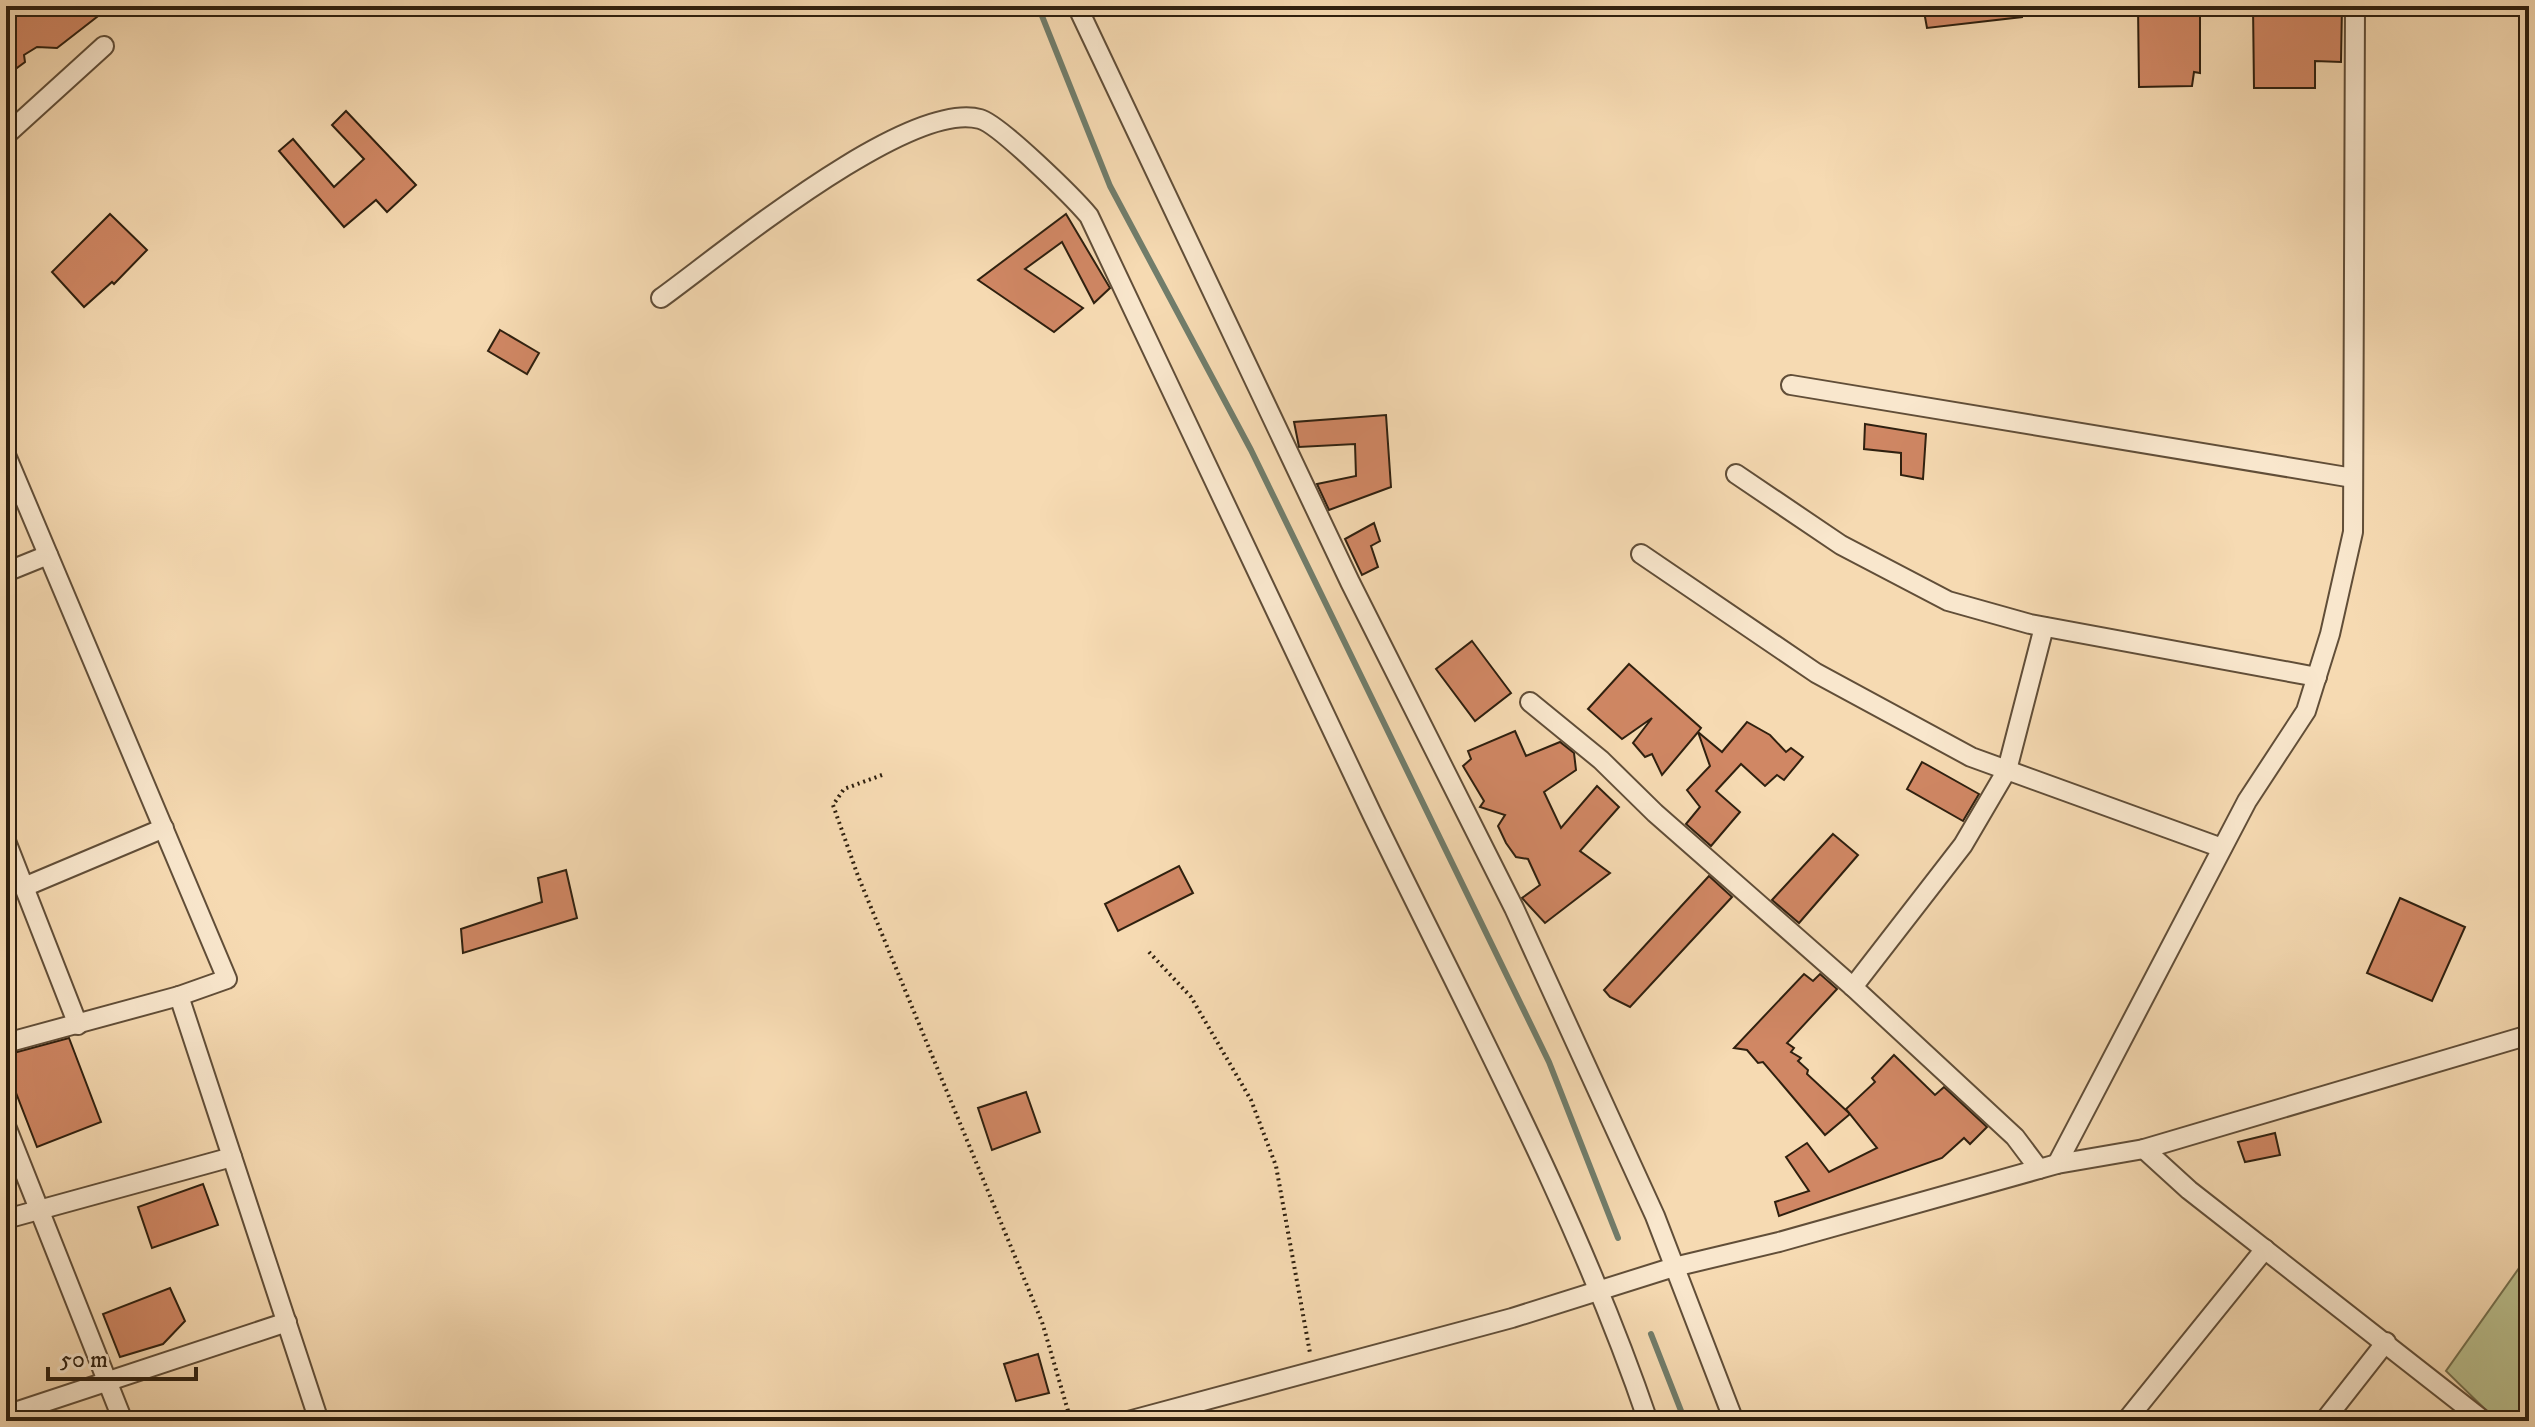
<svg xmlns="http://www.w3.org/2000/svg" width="2535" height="1427" font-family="'IM FELL DW Pica',serif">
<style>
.green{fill:#bac08e;stroke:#74704e;stroke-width:2}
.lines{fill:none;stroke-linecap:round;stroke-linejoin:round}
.stream{stroke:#717d6b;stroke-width:6}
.building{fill:#d08764;stroke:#2f200f;stroke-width:2}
.minor-casing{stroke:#614e38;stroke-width:22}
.path{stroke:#2f200f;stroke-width:4;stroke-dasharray:2 4;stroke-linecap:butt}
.minor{stroke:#f9e7cd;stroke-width:18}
</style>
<rect width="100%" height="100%" fill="#f6dab2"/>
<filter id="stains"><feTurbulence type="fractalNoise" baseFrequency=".0025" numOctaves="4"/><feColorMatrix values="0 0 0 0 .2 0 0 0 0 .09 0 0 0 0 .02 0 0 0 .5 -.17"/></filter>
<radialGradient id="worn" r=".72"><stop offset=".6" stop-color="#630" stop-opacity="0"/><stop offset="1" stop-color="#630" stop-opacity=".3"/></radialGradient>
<path class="green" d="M2529 1254V1421H2497L2446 1371Z"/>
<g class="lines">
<g class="stream">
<path d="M1038 6 1110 186 1251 450 1549 1062 1618 1238"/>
<path d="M1651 1334 1685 1421"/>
</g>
</g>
<g class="building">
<path d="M12 6H111L57 48 37 47 24 55 25 62 6 76V14Z"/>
<path d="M1923 6H2021L2022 17 1927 28Z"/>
<path d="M2138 6H2200V73L2194 72 2192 86 2139 87Z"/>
<path d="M2253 6H2342L2341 62 2315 61V88H2254Z"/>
<path d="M346 111 416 185 387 212 376 200 344 227 279 151 293 139 334 187 364 159 332 125Z"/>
<path d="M110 214 147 250 114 284 112 282 84 307 52 272Z"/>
<path d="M1066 214 1110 288 1094 303 1062 242 1025 269 1083 308 1054 332 978 280Z"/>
<path d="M500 330 539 353 527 374 488 351Z"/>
<path d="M1386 415 1391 487 1329 510 1317 484 1356 476 1355 444 1299 447 1294 422Z"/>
<path d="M1865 424 1926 434 1923 479 1901 475V453L1864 449Z"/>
<path d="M1374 523 1380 541 1371 546 1378 567 1362 575 1345 539Z"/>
<path d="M1472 641 1511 693 1475 721 1436 669Z"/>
<path d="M1629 664 1701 728 1698 732 1722 752 1747 722 1770 735 1786 752 1791 748 1803 757 1784 780 1777 775 1765 786 1741 764 1716 791 1740 812 1711 846 1686 824 1700 807 1687 790 1710 766 1698 732 1662 775 1652 754 1645 757 1633 743 1652 718 1622 739 1588 709Z"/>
<path d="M1515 731 1526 756 1560 742 1574 753 1576 770 1544 792 1561 828 1597 786 1619 807 1580 851 1610 873 1545 923 1522 898 1540 885 1528 859 1516 857 1506 843 1498 826 1505 815 1480 807 1484 801 1463 766 1471 759 1468 751Z"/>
<path d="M1922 762 1979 794 1963 821 1907 789Z"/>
<path d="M1833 834 1858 855 1799 923 1772 900Z"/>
<path d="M1179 866 1193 893 1118 931 1105 904Z"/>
<path d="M566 870 577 918 463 953 461 929 542 902 538 878Z"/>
<path d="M1709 876 1732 897 1630 1007 1610 997 1604 990Z"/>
<path d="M2400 898 2465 927 2432 1001 2367 973Z"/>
<path d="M1804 974 1813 981 1820 974 1837 989 1787 1043 1794 1048 1791 1052 1801 1058 1798 1061 1808 1070 1807 1074 1850 1114 1825 1135 1763 1062 1758 1063 1747 1050 1734 1048Z"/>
<path d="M69 1038 101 1122 37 1147 6 1067V1055Z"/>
<path d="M1894 1055 1935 1095 1944 1087 1987 1127 1970 1144 1964 1138 1942 1158 1779 1216 1775 1202 1809 1191 1786 1157 1807 1143 1829 1172 1877 1148 1846 1109 1875 1082 1872 1078Z"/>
<path d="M1026 1092 1040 1132 992 1150 978 1108Z"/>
<path d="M2275 1133 2280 1155 2245 1162 2238 1142Z"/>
<path d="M203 1184 218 1225 152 1248 138 1207Z"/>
<path d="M170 1288 185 1321 163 1344 120 1357 103 1314Z"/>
<path d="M1038 1354 1049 1393 1016 1401 1004 1364Z"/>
</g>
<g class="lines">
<defs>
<g id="minor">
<path d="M1077 6 1350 582 1514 908 1655 1216 1734 1421"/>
<path d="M6 135 104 46"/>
<path d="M661 298C722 254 908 99 980 119 999 124 1074 198 1089 216 1184 415 1276 615 1372 814 1469 1014 1576 1210 1648 1421"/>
<path d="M1791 385 2353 478"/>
<path d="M6 455 227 979 179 996 6 1043"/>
<path d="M1736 474 1841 545 1948 601 2030 624 2317 677"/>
<path d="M1641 554 1816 673 1971 757 2222 848"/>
<path d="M6 572 48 555"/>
<path d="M1530 702 1601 760 1655 813 1853 987 2015 1137 2039 1169"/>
<path d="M6 841 78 1025"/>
<path d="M24 887 164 828"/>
<path d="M1853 987 1963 845 2007 770 2044 627"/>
<path d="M179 996 319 1421"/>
<path d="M6 1126 123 1421"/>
<path d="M2144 1149 2189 1190 2484 1421"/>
<path d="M2057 1164 2247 801 2306 711 2330 634 2353 532 2355 6"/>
<path d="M6 1219 232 1157"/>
<path d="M6 1415 287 1322"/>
<path d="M1128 1421 1512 1318 1674 1267 1779 1242 2057 1164 2144 1149 2529 1035"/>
<path d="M2126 1421 2265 1249"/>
<path d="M2324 1421 2386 1342"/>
</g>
</defs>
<use href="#minor" class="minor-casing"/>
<g class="path">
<path d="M882 775 844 789 833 805 858 876 1042 1322 1071 1421"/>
<path d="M1149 952 1191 997 1251 1100 1276 1166 1310 1353"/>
</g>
<use href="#minor" class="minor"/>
</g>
<rect width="2535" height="1427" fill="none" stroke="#f6dab2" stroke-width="32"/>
<rect x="8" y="8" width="2519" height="1411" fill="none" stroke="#2f200f" stroke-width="4"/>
<rect x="16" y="16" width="2503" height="1395" fill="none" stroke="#2f200f" stroke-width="2"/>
<path d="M48 1367v12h148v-12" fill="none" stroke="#2f200f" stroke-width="4"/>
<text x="60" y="1367" font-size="24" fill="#2f200f" stroke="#f9e7cd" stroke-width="6" paint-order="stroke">50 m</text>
<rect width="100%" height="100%" filter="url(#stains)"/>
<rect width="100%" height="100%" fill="url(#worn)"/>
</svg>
